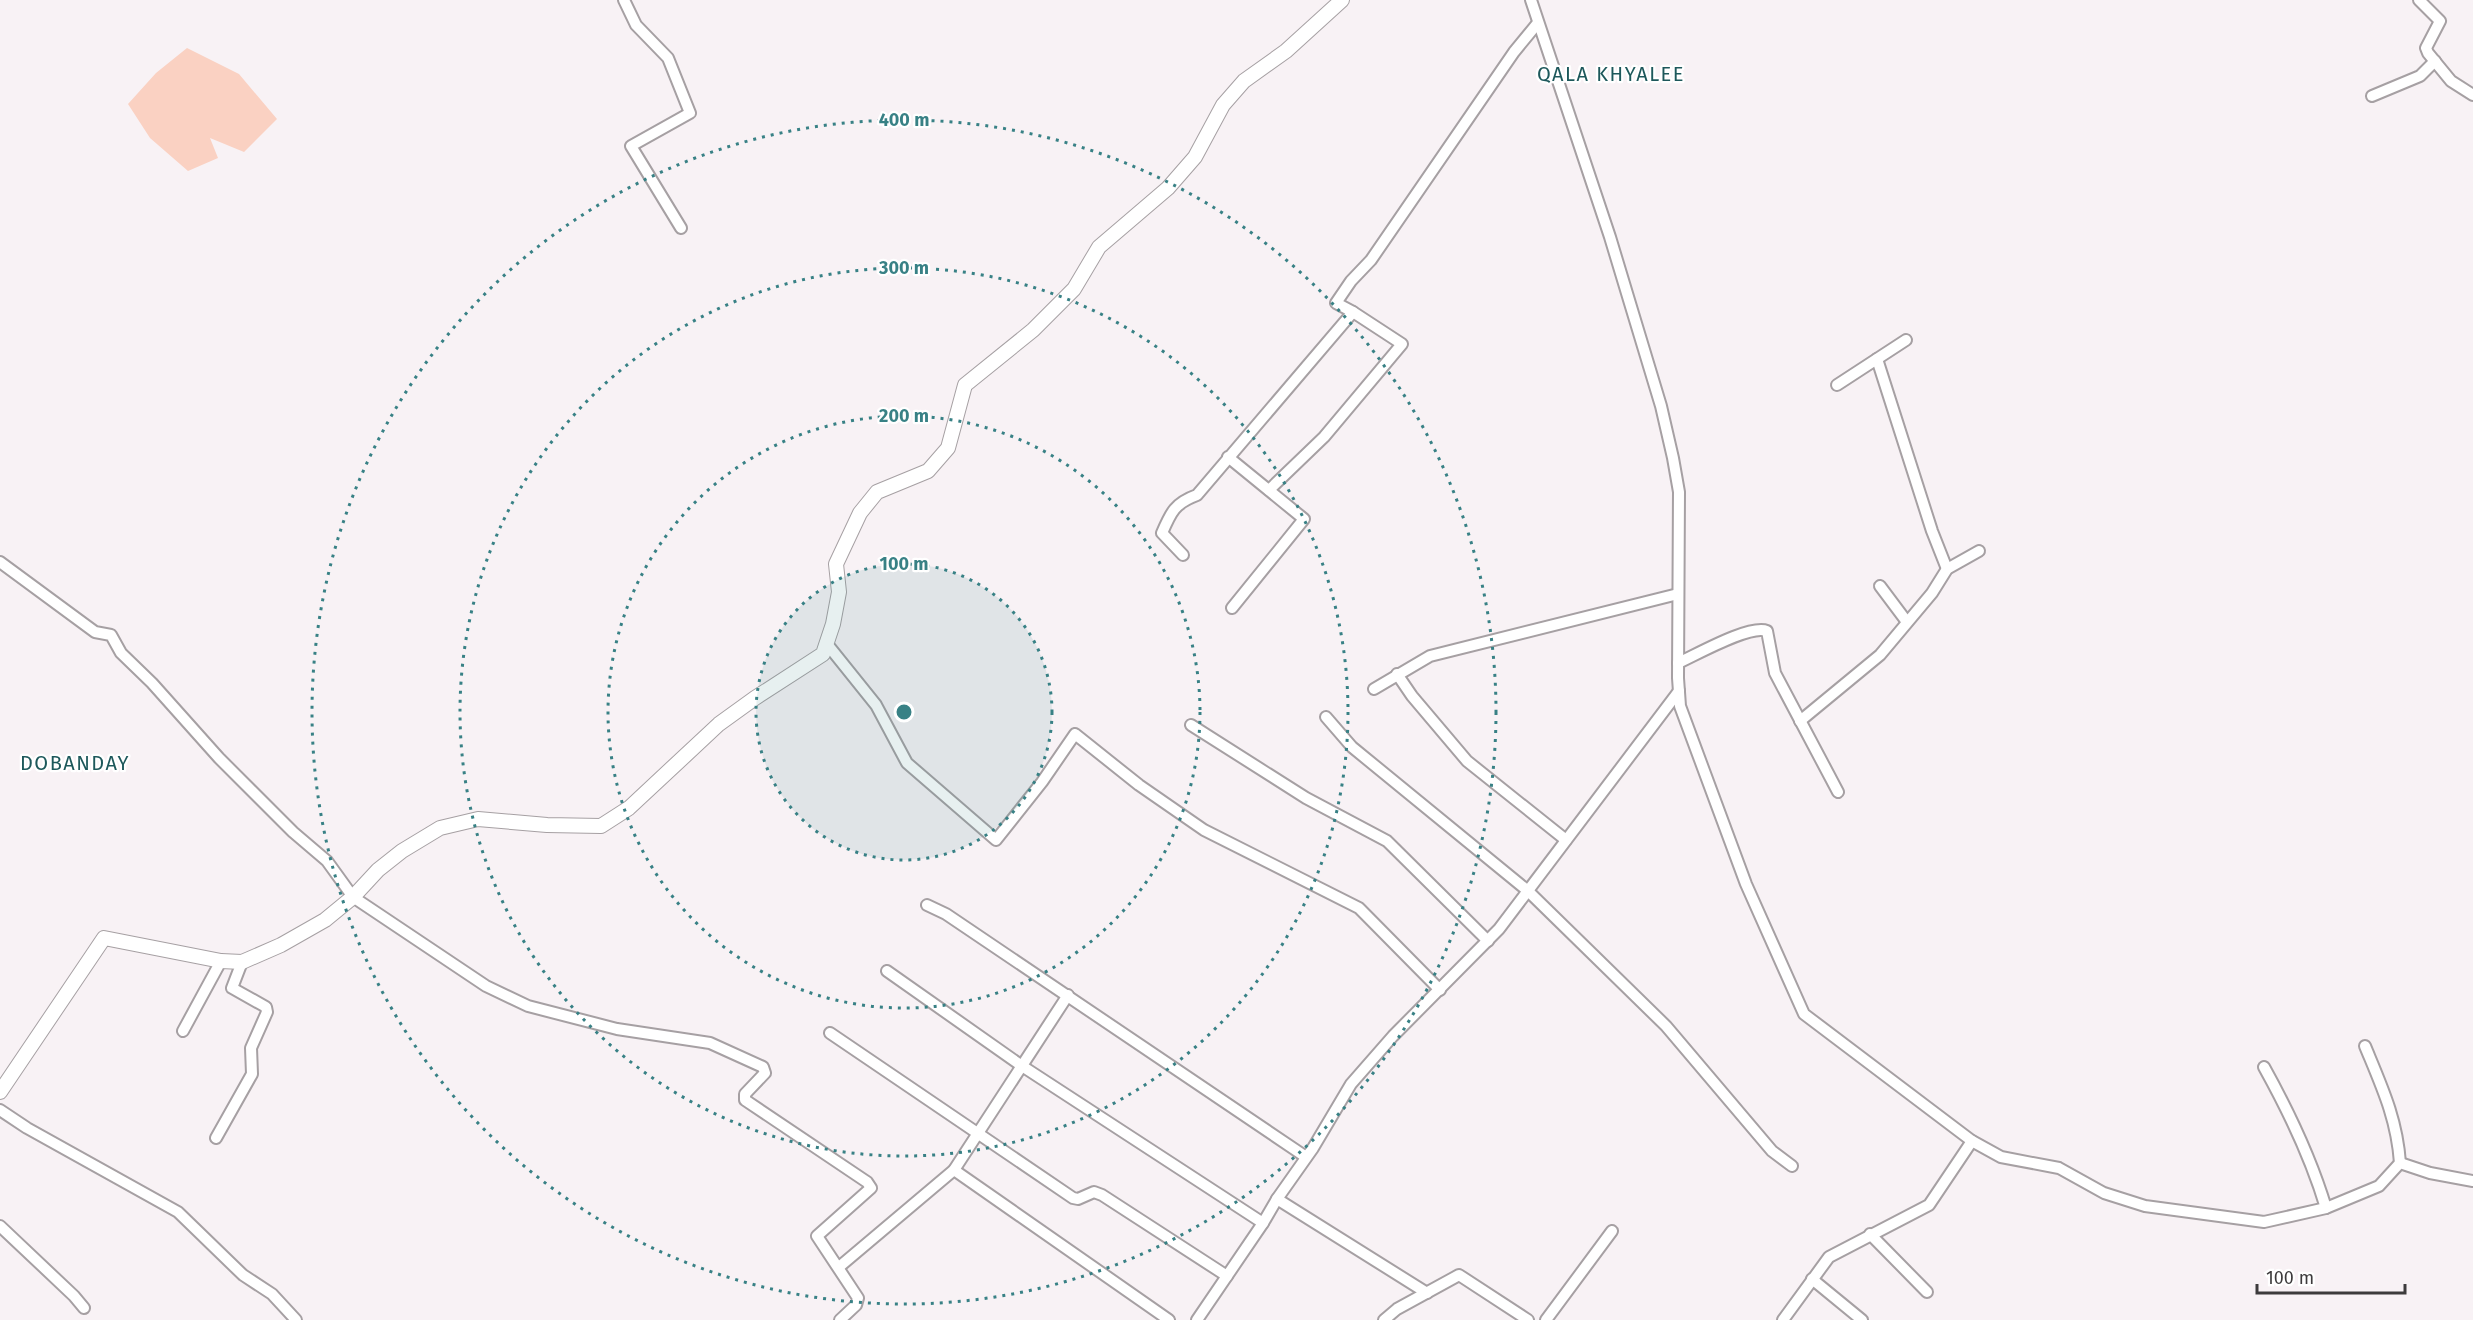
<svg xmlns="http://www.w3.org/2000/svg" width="2473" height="1320" font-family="'Fira Sans',sans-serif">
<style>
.green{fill:#fad1c2}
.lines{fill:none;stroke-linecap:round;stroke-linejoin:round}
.street-casing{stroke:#a6a0a3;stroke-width:14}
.secondary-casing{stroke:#a6a0a3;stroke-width:16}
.street{stroke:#fff;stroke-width:10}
.secondary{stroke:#fff;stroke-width:14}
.ring{fill:none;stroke:#388185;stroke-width:3;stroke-dasharray:3 6}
.labels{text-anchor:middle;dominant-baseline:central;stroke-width:4.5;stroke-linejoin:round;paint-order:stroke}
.quarter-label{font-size:20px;letter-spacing:1.5px;fill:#1d585b;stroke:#fff}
.centre{fill:#388185;stroke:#fff;stroke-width:3}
.ring-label{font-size:18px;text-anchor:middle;font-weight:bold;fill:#388185;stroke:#fff;stroke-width:4.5;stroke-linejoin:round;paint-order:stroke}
</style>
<rect width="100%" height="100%" fill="#f8f2f5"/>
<path class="green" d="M187 48 239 74 277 119 244 152 210 138 218 158 188 171 150 138 128 104 156 73Z"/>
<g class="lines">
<defs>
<g id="street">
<path d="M624 0 636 25 668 58 690 113 631 146 681 228"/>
<path d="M1531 0 1610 237 1661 406 1673 458 1679 492 1678 678 1680 706 1746 884 1804 1014 1972 1141 2001 1157 2059 1168 2104 1193 2145 1206 2264 1222 2326 1208 2379 1186 2400 1163 2430 1173 2473 1181"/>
<path d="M2419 0 2440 21 2426 48 2428 53 2451 81 2473 95"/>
<path d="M2372 96 2420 76 2435 61"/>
<path d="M1877 359 1932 531 1947 569"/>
<path d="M1837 385 1906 340"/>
<path d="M1228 457 1304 519 1232 608"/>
<path d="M1269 490 1324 437 1402 344 1353 312 1336 303 1351 281 1371 260 1514 52 1537 24"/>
<path d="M1183 555 1162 533C1171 512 1175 503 1197 495L1353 312"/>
<path d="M0 562 95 632 111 635 121 653 152 683 219 758 293 832 327 861 353 897 486 986 528 1006 617 1029 710 1043 763 1067 765 1073 745 1094V1100L867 1182 871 1188 817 1236 858 1298 856 1305 840 1320"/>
<path d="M1880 586 1907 622"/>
<path d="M827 644 876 705 907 763 996 840 1042 782 1075 734 1139 785 1204 830 1359 908 1440 990"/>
<path d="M1678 663C1696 655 1750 624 1767 631L1775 673 1838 792"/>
<path d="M1397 674 1412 696 1467 761 1566 840"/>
<path d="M1374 689 1430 656 1678 594"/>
<path d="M1326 717 1352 747 1528 891 1666 1026 1772 1151 1792 1166"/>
<path d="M1800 721 1880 655 1932 593 1947 569 1979 551"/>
<path d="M1191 725 1306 798 1387 841 1488 941"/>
<path d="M927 905 946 914 1306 1157"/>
<path d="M887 971 1022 1066 1263 1223"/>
<path d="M183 1031 221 961"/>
<path d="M830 1033 1073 1198 1078 1199 1094 1192 1102 1195 1227 1276"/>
<path d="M2365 1046C2382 1087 2397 1119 2400 1163"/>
<path d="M2264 1067C2289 1112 2311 1158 2326 1208"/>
<path d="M0 1110 27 1128 178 1212 243 1275 272 1294 296 1320"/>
<path d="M216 1138 252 1074 251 1048 267 1012 266 1007 232 988 242 962"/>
<path d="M954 1170 1169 1320"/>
<path d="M1277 1199 1427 1293"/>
<path d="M0 1226 74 1296 84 1308"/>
<path d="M1870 1234 1927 1292"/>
<path d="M839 1267 954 1170 1068 995"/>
<path d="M1812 1279 1862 1320"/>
<path d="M1197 1320 1263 1223 1277 1199 1313 1148 1351 1084 1393 1036 1499 929 1679 691"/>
<path d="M1384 1320 1397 1309 1459 1275 1528 1320"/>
<path d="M1546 1320 1612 1231"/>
<path d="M1783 1320 1829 1257 1929 1205 1972 1141"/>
</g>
<path id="secondary" d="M0 1092 104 938 221 961 242 962 281 945 325 920 353 897 378 870 402 851 440 828 478 819 547 825 601 826 629 808 719 724 755 698 823 654 833 624 839 592 836 564 860 513 877 492 928 471 948 448 965 385 1033 330 1074 289 1099 247 1168 188 1195 157 1223 105 1244 81 1286 51 1342 0"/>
</defs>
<use href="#street" class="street-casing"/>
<use href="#secondary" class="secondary-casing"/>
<use href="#street" class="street"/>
<use href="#secondary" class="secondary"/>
</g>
<circle cx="904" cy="712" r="148" fill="#388185" fill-opacity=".12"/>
<g class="ring">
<circle cx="904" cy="712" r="148"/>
<circle cx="904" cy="712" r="296"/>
<circle cx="904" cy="712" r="444"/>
<circle cx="904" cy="712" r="592"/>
</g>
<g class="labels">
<g class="quarter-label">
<text x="1611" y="74">QALA KHYALEE</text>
<text x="75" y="763">DOBANDAY</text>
</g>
</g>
<circle cx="904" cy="712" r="9" class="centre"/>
<g class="ring-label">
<text x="904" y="126">400 m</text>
<text x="904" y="274">300 m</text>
<text x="904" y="422">200 m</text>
<text x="904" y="570">100 m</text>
</g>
<path d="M2257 1284v9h148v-9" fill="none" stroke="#3d3b3c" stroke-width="3"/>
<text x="2266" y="1284" font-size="18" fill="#3d3b3c" stroke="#ffffff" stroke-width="4.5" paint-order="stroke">100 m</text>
</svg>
